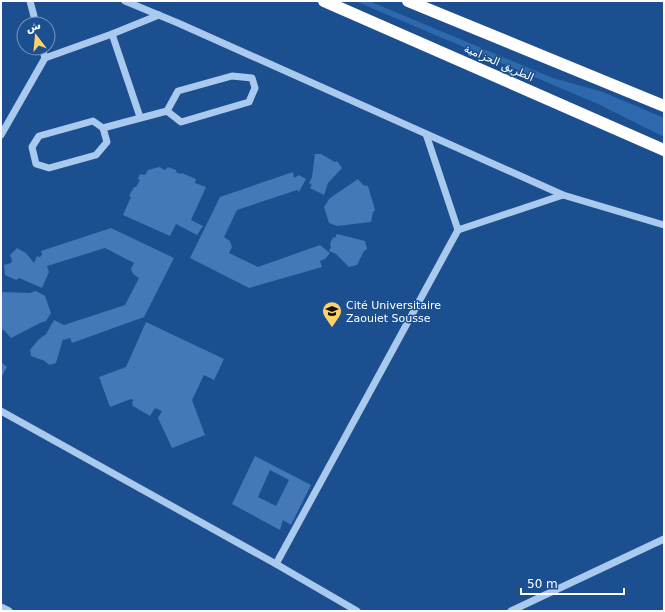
<svg xmlns="http://www.w3.org/2000/svg" width="665" height="612" font-family="'DejaVu Sans',Cairo,sans-serif">
<style>
.green{fill:#2e69ad}
.building{fill:#4478b7;fill-rule:evenodd}
.lines{fill:none;stroke-linecap:round;stroke-linejoin:round}
.minor{stroke:#a9c9ee;stroke-width:7}
.highway{stroke:#fff;stroke-width:12}
.labels{text-anchor:middle;dominant-baseline:central;stroke-width:3;stroke-linejoin:round;paint-order:stroke}
.street-label{font-size:11px;fill:#fff;stroke:#1b4f8f}
.poi-label{font-size:11px;fill:#fff;stroke:#1b4f8f;text-anchor:start}
</style>
<rect width="100%" height="100%" fill="#1b4f8f"/>
<path class="green" d="M355 1H369L553 78 603 92 664 118V137L598 104Z"/>
<g class="building">
<path d="M315 154H321L335 162 337 161 342 168 328 183 324 195 310 188 312 185 309 183 312 177Z"/>
<path d="M159 167 165 170 168 167 176 170V172L180 174 182 173 196 179 195 183 206 187 191 220 203 226 197 235 176 224 170 236 123 215 131 197 129 196 134 187H136L140 180 138 179 140 174 145 175 148 170Z"/>
<path d="M293 172 294 178 299 175 306 179 299 192 297 190 237 210 224 237 230 241 232 247 229 253 258 267 320 245 330 253 325 259 320 261 322 267 249 288 190 258 220 197Z"/>
<path d="M358 179 363 185 368 186 375 210 373 212 371 222 337 226 329 223 324 207 330 198Z"/>
<path d="M111 228 174 258 144 317 72 343 70 338 64 340 63 339 56 363 50 365 45 362V361L31 356 30 350 38 340 46 334 54 320 64 325 125 305 139 278 133 274 131 269 134 263 105 248 47 266 49 272 42 288 19 278 16 280 5 275 4 265 11 263 12 260 10 255 17 248 26 253 34 263 37 256 40 257 42 255 41 251Z"/>
<path d="M337 234 365 241 367 249 364 251 357 265 349 267 336 254 329 251 331 247 330 244 333 237 335 238Z"/>
<path d="M36 291 45 296 51 313 46 321 40 323 11 338 4 330 1 331V292L30 293Z"/>
<path d="M146 322 224 359 214 380 204 375 192 400 205 435 172 448 158 418 162 411 155 408 150 416 133 406 132 404 133 400 131 399 110 407 99 377 126 367Z"/>
<path d="M1 362 7 367 1 378Z"/>
<path d="M255 456 311 485 291 525 283 520 280 530 232 504ZM270 470 289 480 276 506 258 497Z"/>
</g>
<g class="lines">
<g class="minor">
<path d="M30 1 36 24"/>
<path d="M125 1 178 23 563 195 664 225"/>
<path d="M112 34 140 117"/>
<path d="M42 48 45 58"/>
<path d="M93 121 103 128 107 142 96 155 49 168 36 164 32 147 39 136Z"/>
<path d="M103 128 167 111 178 91 232 76 252 78 255 88 249 102 181 122 167 111"/>
<path d="M426 134 458 230"/>
<path d="M1 135 45 58 112 34 159 15"/>
<path d="M1 411 276 564 458 230 563 195"/>
<path d="M276 564 357 611"/>
<path d="M1 607 9 611"/>
<path d="M511 611 664 539"/>
</g>
<g class="highway">
<path d="M324 1 664 150"/>
<path d="M408 1 664 106"/>
</g>
</g>
<defs>
<symbol id="university-pin" viewBox="-11 -11 22 30"><path d="M0 17L-7.5 6A9.5 9.5 0 1 1 7.5 6Z" fill="#ffd166" stroke="#1b4f8f"/><path d="M0-5L7-2L0 1L-7-2ZM-4 1L0 2.5L4 1V4Q0 6-4 4Z" fill="#111"/></symbol>
</defs>
<g fill-rule="evenodd">
<use href="#university-pin" x="321" y="300" width="22" height="30"/>
</g>
<g class="labels">
<g class="street-label">
<text transform="translate(499 63) rotate(24)">الطريق الحزامية</text>
</g>
<g class="poi-label">
<text x="346" y="305">Cité Universitaire<tspan x="346" dy="13">Zaouiet Sousse</tspan></text>
</g>
</g>
<rect width="665" height="612" fill="none" stroke="#ffffff" stroke-width="4"/>
<g transform="translate(36 36) rotate(344)"><circle r="19" fill="#1b4f8f" stroke="#7695bc"/>
<path d="M0-3L7 15L0 10L-7 15Z" fill="#ffd166"/>
<text y="-6" font-size="11" font-weight="bold" text-anchor="middle" fill="#ffffff">ش</text>
</g>
<path d="M521 588v6h103v-6" fill="none" stroke="#ffffff" stroke-width="2"/>
<text x="527" y="588" font-size="12" fill="#ffffff" stroke="#1b4f8f" stroke-width="3" paint-order="stroke">50 m</text>
</svg>
